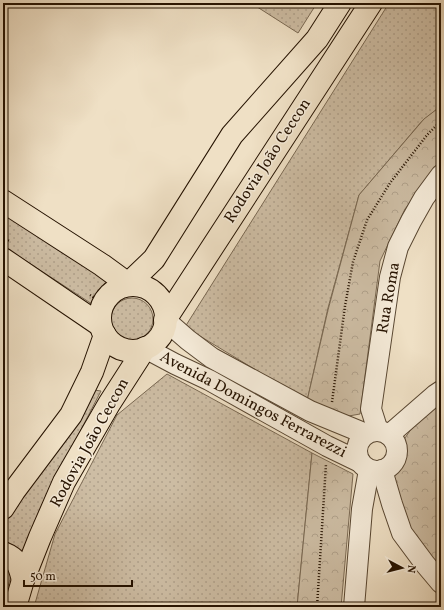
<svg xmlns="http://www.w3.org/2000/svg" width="444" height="610" font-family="Vollkorn,serif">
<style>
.grass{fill:url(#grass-dots);stroke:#796852}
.forest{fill:url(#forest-crowns);stroke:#796852}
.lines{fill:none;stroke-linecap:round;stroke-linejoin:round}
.minor-casing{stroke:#584631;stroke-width:22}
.major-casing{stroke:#251200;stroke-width:24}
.path{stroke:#251200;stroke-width:2.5;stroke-dasharray:1 2;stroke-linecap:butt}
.minor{stroke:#f5ebd9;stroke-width:20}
.major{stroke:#efe0c5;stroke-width:22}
.labels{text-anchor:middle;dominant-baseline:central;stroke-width:3;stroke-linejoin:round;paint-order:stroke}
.street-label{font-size:16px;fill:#251200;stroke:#f5ebd9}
</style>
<defs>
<pattern id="grass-dots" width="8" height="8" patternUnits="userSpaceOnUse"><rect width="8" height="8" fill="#cdbda4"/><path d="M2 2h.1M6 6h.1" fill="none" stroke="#b0a18b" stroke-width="1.8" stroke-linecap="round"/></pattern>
<pattern id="forest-crowns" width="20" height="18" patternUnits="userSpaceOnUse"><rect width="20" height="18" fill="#cdbda4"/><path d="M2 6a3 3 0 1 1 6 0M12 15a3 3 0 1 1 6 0" fill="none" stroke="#b0a18b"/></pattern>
</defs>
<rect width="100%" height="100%" fill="#efe0c5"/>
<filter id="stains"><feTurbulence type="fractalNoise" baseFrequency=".005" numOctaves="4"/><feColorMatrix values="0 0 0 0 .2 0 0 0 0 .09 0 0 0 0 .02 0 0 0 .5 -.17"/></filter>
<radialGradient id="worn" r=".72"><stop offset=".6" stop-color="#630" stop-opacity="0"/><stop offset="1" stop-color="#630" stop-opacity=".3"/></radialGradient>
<g class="grass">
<path d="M251 3H317L298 33Z"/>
<path d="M389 3H441V106L422 121 359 195 328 308 307 401 185 327Z"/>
<path d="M3 212 109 280 92 304 3 246Z"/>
<circle cx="132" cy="319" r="21"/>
<path d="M167 374 312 453 297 607H34L55 534 117 415Z"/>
<path d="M94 390 101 391 42 505 25 558 9 543H3V517Z"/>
<path d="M3 560 11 570 10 579 3 605Z"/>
</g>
<g class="forest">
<path d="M441 106V162L405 209 380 261 360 414 343 417 307 401 328 310 359 195 424 119Z"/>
<path d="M441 401V570L408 528 392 473 398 448 414 425Z"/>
<path d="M312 453 353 474 341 607H297Z"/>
</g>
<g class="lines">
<defs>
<g id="minor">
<path d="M165 320 188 340 212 358 310 411 366 434"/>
<path d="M145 348 175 364 209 380 327 446 360 462"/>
<path d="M378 431 371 409 390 277 398 247 411 221 424 198 441 175"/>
<circle cx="377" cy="451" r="20"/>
<path d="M389 435 435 395 441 391"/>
<path d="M382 470 392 504 402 533 425 564 441 583"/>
<path d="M354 607 362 509 369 470"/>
</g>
<g id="major">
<path d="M3 201 102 265 128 284 154 259 232 135 317 39 340 3"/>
<path d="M3 259 100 325"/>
<circle cx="133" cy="318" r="33"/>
<path d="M165 320 371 3"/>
<path d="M3 508 14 491 71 415 92 372 105 335"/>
<path d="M3 553C18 559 19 565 23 580"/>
<path d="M15 607 23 580 40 537 64 482 109 404 145 348"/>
</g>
</defs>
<use href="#minor" class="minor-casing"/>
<use href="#major" class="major-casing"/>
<g class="path">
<path d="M3 237 9 241"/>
<path d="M90 295 103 303"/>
<path d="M332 402 345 306 353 262 367 220 390 183 427 135 441 121"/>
<path d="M317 607 326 464"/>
</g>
<use href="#minor" class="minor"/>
<use href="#major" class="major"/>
</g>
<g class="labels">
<g class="street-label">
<text transform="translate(268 161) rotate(-57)">Rodovia João Ceccon</text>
<text transform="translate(389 298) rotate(-80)">Rua Roma</text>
<text transform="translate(253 405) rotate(28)">Avenida Domingos Ferrarezzi</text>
<text transform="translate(90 443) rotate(-61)">Rodovia João Ceccon</text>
</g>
</g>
<rect width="444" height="610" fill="none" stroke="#efe0c5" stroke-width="16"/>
<rect x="4" y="4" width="436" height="602" fill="none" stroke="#251200" stroke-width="2"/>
<rect x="8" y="8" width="428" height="594" fill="none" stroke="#251200"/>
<g transform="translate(402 568) rotate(97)" stroke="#f5ebd9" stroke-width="3" paint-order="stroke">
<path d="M0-3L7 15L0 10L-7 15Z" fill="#251200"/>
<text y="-6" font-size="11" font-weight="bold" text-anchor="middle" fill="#251200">N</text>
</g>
<path d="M24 580v6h108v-6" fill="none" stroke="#251200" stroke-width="2"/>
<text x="30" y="580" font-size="12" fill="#251200" stroke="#f5ebd9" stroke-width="3" paint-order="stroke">50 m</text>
<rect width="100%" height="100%" filter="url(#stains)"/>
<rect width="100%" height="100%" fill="url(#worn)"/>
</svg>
